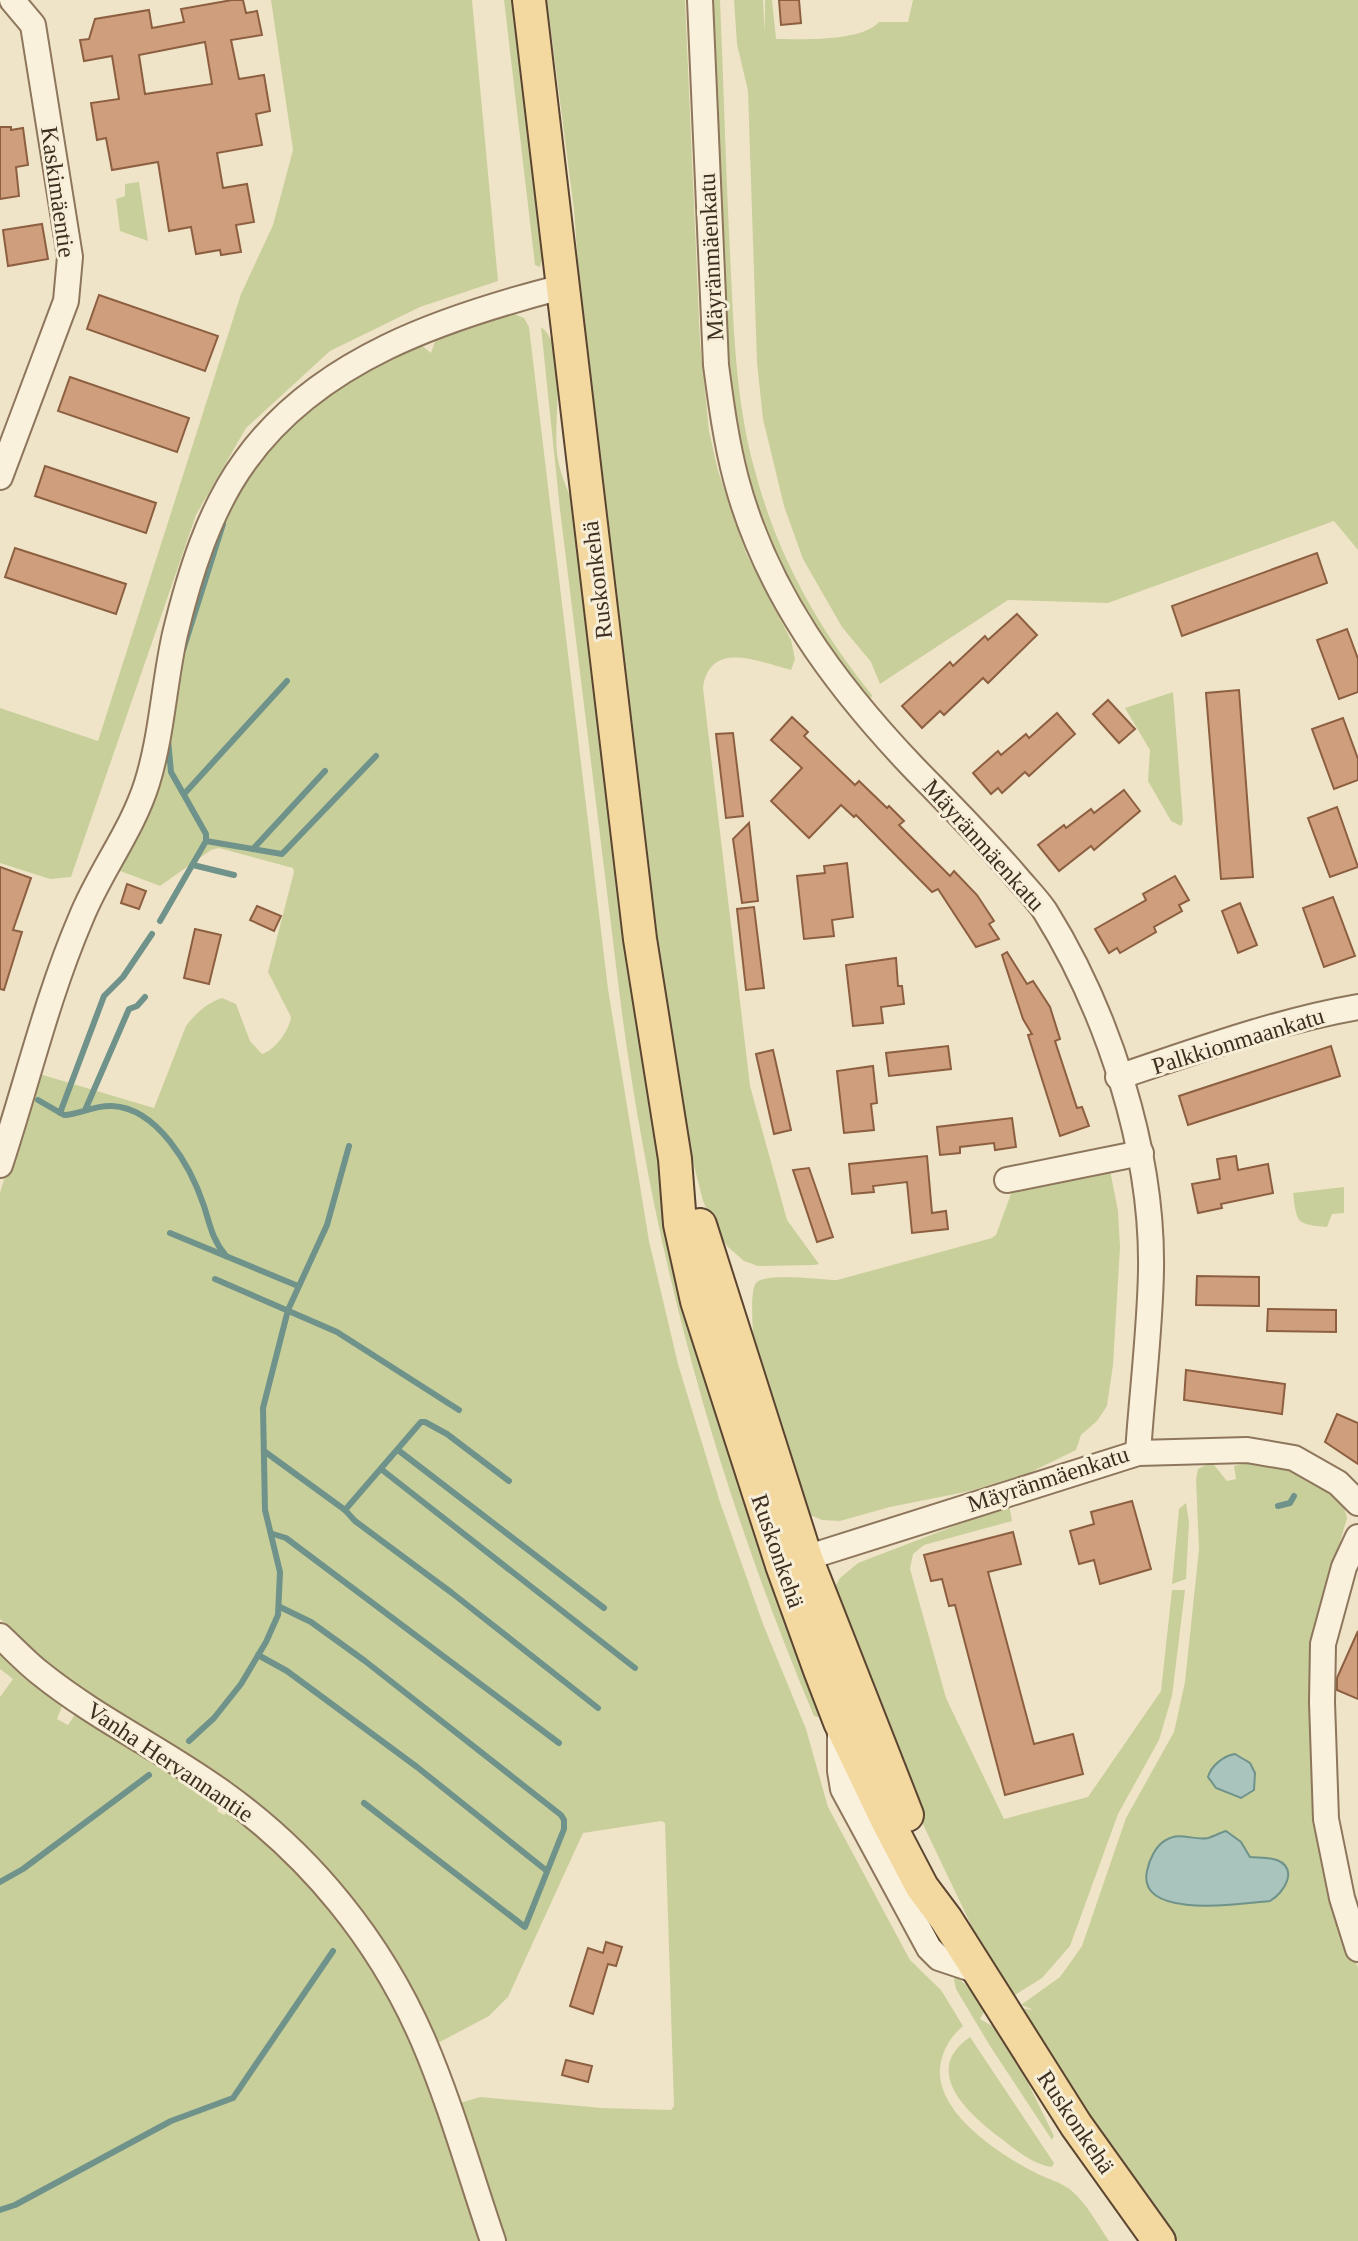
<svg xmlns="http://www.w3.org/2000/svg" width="1358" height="2241" font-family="Georgia,serif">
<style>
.green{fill:#c9cf9b;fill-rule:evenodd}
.water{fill:#a9c4bc;stroke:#6f938a;stroke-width:2}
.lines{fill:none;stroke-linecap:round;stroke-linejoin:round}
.stream{stroke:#6f938a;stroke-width:6}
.building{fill:#cf9f7d;stroke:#8d5f41;stroke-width:2;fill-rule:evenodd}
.minor-casing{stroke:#8d765c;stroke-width:28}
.major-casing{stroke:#5b4430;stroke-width:36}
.minor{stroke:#faf1dc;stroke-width:24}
.major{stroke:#f3d9a0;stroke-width:32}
.labels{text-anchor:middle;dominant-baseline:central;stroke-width:6;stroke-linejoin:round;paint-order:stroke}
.street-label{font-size:24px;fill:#3d2e20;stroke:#f7eed8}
</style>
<rect width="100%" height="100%" fill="#f0e4c8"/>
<g class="green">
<path d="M271 0H472L498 281 420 307 330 351 246 428 196 515 71 877 50 879 0 863V708L98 741 241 294 273 225 293 150Z"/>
<path d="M504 0H516L544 252 540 267 535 265Z"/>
<path d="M547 0H685L700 342 709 431 718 471 746 553 791 640 795 659 791 670C759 662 710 639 703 688L750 1086 787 1220 819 1264 814 1265 758 1266 744 1261 728 1247 718 1234 703 1201 684 1126 661 976 627 698 580 290 574 210Z"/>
<path d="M713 0H720C724 91 726 182 731 273 734 339 737 407 755 471 777 555 818 628 872 695L870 701 818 639 774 557 746 478 727 379Z"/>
<path d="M734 0H763L765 33V0H772L776 39C802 39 861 42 879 22H908L913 0H1358V550L1334 521 1108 603 1008 600 880 684 871 662 842 627 803 559 784 506 763 419 757 363 748 91 737 44Z"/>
<path d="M139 182 148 241 120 231 116 199 125 196V184Z"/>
<path d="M512 313 524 318 529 327 608 989 649 1241 678 1364 720 1502 763 1624 806 1729 828 1807 910 1960 941 1990 963 2026C950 2037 942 2051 940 2068 936 2113 999 2154 1034 2172 1047 2179 1062 2182 1073 2192 1087 2204 1098 2225 1109 2241H506L460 2103 480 2097 602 2108 671 2110 674 2106 665 1823 661 1821 583 1833 508 1997 489 2016 436 2044 339 1884 301 1843 257 1804 195 1760 66 1678 0 1619V1193L36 1073 154 1108 186 1026C196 1013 207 1003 222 998L236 1004 250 1041 262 1054C275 1050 289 1031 291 1017L268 972 294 872 293 868 219 848 211 850 160 886 115 869 190 617 224 516 241 484 270 445 300 415 359 372 421 345 431 353 437 336Z"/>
<path d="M541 327C568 346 553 421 557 453 559 471 567 489 574 506L623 916 667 1212 823 1714 817 1717 814 1716C716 1483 654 1256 621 1006L560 510Z"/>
<path d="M1173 692 1183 821 1181 826 1171 821 1148 781 1150 750 1125 708Z"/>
<path d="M1110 1170 1118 1211 1120 1247 1113 1365 1107 1406 1097 1421 1081 1435 1076 1450 1029 1473 970 1491 890 1507 840 1521 822 1520 807 1514C791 1467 771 1420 758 1373 755 1360 747 1289 757 1282 771 1272 820 1280 837 1280L992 1238 996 1235 1012 1191Z"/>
<path d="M1344 1187V1213L1332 1214 1327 1227C1296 1224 1297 1224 1293 1193Z"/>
<path d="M1253 1462 1293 1471 1330 1491 1343 1504 1347 1518 1328 1584 1334 1898 1358 1968V2241H1178L1075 2096 1020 2008 1034 2010 1021 2005 1060 1977 1082 1946 1126 1818 1174 1732 1185 1682 1199 1549 1196 1479 1198 1469 1208 1464 1214 1465 1227 1481 1236 1479 1234 1466ZM1235 1754C1249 1758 1256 1771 1255 1785L1235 1796 1216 1788 1208 1777 1214 1766ZM1231 1834 1250 1857 1277 1860 1287 1867C1287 1883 1284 1892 1270 1901L1180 1905 1163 1898 1173 1837 1204 1839Z"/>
<path d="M1186 1503 1189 1522 1186 1579 1172 1584 1179 1509Z"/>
<path d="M1009 1505 1012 1521 924 1545 913 1554 910 1569 946 1698 1004 1819 1088 1797 1161 1691 1172 1590H1185L1172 1696 1159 1740 1118 1814 1070 1946 1042 1978 1015 1995H1012L973 1929 909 1795 834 1589 840 1578 858 1563Z"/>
<path d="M0 1650 63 1704 57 1719 68 1725 76 1713 180 1774 219 1804 217 1811 224 1815 229 1811C314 1876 382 1961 422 2061 445 2119 462 2181 482 2241H0V1697L13 1679 0 1669Z"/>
<path d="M956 1976 974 1992 984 2012 980 2019 994 2027 1026 2079 1054 2136 1052 2140 990 2046 956 1989 954 1979Z"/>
<path d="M970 2037 1054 2163 1052 2167C1034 2165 1017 2151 1003 2140 971 2116 919 2072 970 2037Z"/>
</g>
<g class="water">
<path d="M1235 1754 1250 1763 1255 1773 1254 1790 1241 1798 1216 1788 1208 1777C1211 1766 1223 1756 1235 1754Z"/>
<path d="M1226 1831 1241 1842 1250 1857C1259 1858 1268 1857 1277 1860 1299 1869 1284 1893 1270 1901 1246 1903 1136 1921 1147 1871 1149 1860 1156 1845 1166 1840 1180 1831 1194 1841 1208 1838 1214 1836 1220 1833 1226 1831Z"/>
</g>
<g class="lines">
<g class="stream">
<path d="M183 650 223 524"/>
<path d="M168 740 171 772 206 834V841"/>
<path d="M185 793 287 681"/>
<path d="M253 849 325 771"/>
<path d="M193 865 234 875"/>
<path d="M160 921 206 841 282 854 376 756"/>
<path d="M38 1100 64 1115C81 1114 94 1105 112 1106 158 1108 191 1167 204 1206 210 1225 212 1239 226 1256"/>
<path d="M86 1108 129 1009 137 1006 145 997"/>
<path d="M60 1113 104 996 123 977 152 934"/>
<path d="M170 1233 298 1286"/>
<path d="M215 1279 337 1332 459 1410"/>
<path d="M398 1450 604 1608"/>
<path d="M264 1451 345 1510 421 1422H425L447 1434 509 1481"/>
<path d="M381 1469 635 1668"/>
<path d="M1278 1506 1290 1503 1294 1496"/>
<path d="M345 1510 355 1521 452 1593 598 1708"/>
<path d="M273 1534 286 1538 559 1743"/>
<path d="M280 1607 311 1622 365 1661 561 1815 564 1820V1829L525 1927 364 1803"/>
<path d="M258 1655 287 1671 417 1767 547 1871"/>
<path d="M189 1741 214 1718 241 1684 266 1642 278 1615 280 1572 265 1510 263 1408 288 1310 327 1225 349 1146"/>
<path d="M0 1882 23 1869 149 1775"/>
<path d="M0 2210 15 2205 171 2121 233 2098 333 1951"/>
</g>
</g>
<g class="building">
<path d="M232 0H243L246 13 257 11 262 35 231 40 239 79 264 75 270 111 256 114 262 145 217 153 223 188 247 184 254 222 236 225 241 252 221 255 220 250 196 254 191 227 169 231 158 162 112 170 106 138 97 140 91 103 119 99 112 56 84 61 80 40 89 39 95 19 149 10 152 28 184 22 181 9ZM205 42 212 84 145 94 139 55Z"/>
<path d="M779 0H799L801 23 781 25Z"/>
<path d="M0 127H11V130L23 128 28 165 16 167 19 196 0 199Z"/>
<path d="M42 224 48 259 8 266 3 230Z"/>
<path d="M99 295 218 336 205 371 87 329Z"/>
<path d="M70 377 189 418 177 452 58 411Z"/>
<path d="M45 466 156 503 146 533 35 496Z"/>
<path d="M15 548 126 584 116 614 5 577Z"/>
<path d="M1317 553 1327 583 1182 636 1172 606Z"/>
<path d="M1017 614 1037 635 988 683 983 678 944 715 940 711 922 728 902 706 950 662 953 666 985 636 988 640Z"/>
<path d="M1347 629 1358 659V692L1339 699 1317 640Z"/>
<path d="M1239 690 1253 877 1221 879 1206 693Z"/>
<path d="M1108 700 1135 729 1119 743 1093 714Z"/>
<path d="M1057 713 1075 734 1029 776 1025 772 1002 793 998 788 991 794 973 773 998 751 1001 755 1026 734 1029 738Z"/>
<path d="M792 717 808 732 804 736 855 785 859 781 887 808 889 806 904 821 899 825 950 876 954 871 977 895 994 921 989 924 999 939 976 947 938 889 932 892 856 815 854 817 841 805 809 838 771 801 802 768 771 740Z"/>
<path d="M1343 718 1358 759V780L1334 789 1312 729Z"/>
<path d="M733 733 743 816 726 818 716 734Z"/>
<path d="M1124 790 1140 811 1094 850 1091 846 1059 871 1038 845 1064 825 1066 828 1091 809 1094 813Z"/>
<path d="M1337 807 1358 867 1330 877 1308 818Z"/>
<path d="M749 823 758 901 742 903 733 839Z"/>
<path d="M847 863 853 917 832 920 834 936 804 939 797 876 825 873 824 866Z"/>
<path d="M0 867 31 878 13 930 22 932 4 990 0 989Z"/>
<path d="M1175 876 1189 900 1179 905 1182 911 1154 927 1156 932 1120 953 1117 948 1109 953 1095 929 1146 900 1143 894Z"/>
<path d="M127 884 146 891 139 909 121 903Z"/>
<path d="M1333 897 1355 956 1324 967 1303 908Z"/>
<path d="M1240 903 1257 945 1238 953 1222 911Z"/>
<path d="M257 906 281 916 274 931 250 920Z"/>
<path d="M754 907 764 988 746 990 737 909Z"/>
<path d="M195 929 221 935 209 984 184 978Z"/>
<path d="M1007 952 1027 984 1033 981 1050 1007 1060 1039 1055 1041 1077 1108 1082 1107 1089 1126 1060 1136 1028 1035 1032 1034 1023 1019 1002 955Z"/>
<path d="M896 958 898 986H902L904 1004 881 1007 883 1023 853 1026 846 965Z"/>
<path d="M948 1046 951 1069 889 1076 886 1053Z"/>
<path d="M1331 1046 1340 1076 1188 1125 1179 1096Z"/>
<path d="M773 1050 791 1130 774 1134 756 1054Z"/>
<path d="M873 1066 877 1103 871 1104 874 1130 844 1133 837 1071Z"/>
<path d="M1012 1118 1016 1147 995 1150 994 1143 960 1147V1153L940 1155 937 1127Z"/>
<path d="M927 1156 932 1213 946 1211 948 1229 912 1233 907 1182 873 1186 874 1192 852 1194 849 1164Z"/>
<path d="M1236 1156 1238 1170 1268 1164 1273 1193 1221 1204 1222 1208 1198 1213 1192 1184 1220 1179 1217 1159Z"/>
<path d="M809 1168 833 1237 817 1242 793 1170Z"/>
<path d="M1197 1276 1259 1277V1306L1196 1305Z"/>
<path d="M1268 1309 1336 1310V1332L1267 1331Z"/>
<path d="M1186 1370 1285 1384 1282 1414 1184 1400Z"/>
<path d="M1337 1414 1358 1423V1464L1325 1442Z"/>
<path d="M1132 1501 1151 1569 1100 1584 1094 1560 1079 1564 1070 1531 1094 1524 1091 1512Z"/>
<path d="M1013 1532 1021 1564 988 1572 1034 1744 1073 1734 1083 1774 1005 1795 955 1605 949 1606 942 1579 931 1581 924 1555Z"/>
<path d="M1358 1631V1699L1337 1690V1678Z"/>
<path d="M606 1942 622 1947 616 1966 608 1964 593 2014 570 2006 588 1948 603 1953Z"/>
<path d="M566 2060 592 2066 588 2082 562 2075Z"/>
</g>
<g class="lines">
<defs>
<g id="minor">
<path d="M700 0 716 365C721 403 726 441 736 479 766 592 834 684 913 767 947 802 982 837 1014 874 1024 886 1036 898 1045 911 1108 1012 1153 1150 1151 1270 1150 1331 1142 1392 1138 1453"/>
<path d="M0 477 66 301 70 257 33 25 12 0"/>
<path d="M1118 1077C1196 1051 1277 1021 1358 1007"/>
<path d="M0 1165C27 1083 47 997 81 918 100 871 132 831 147 783 162 735 164 683 175 634 189 576 209 510 245 461 318 359 445 317 562 287"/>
<path d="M1007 1180 1141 1153"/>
<path d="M1358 1537 1344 1567 1323 1644 1322 1702 1326 1819 1342 1898 1358 1949"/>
<path d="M793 1562 1138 1453 1247 1450 1294 1458 1338 1483 1358 1503"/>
<path d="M0 1636C13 1648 26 1662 40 1673 97 1719 164 1750 223 1793 311 1856 380 1941 423 2040 451 2105 470 2174 493 2241"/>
<path d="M840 1729V1771L843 1789 929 1948 939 1958 978 1971"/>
</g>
<g id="major">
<path d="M529 0 640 939 675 1159 680 1224 697 1301 782 1565 820 1670 840 1722 888 1822 922 1887 946 1919 1076 2125 1159 2241"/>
<path d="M700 1225 806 1558 907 1815"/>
</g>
</defs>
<use href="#minor" class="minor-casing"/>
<use href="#major" class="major-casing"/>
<use href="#minor" class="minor"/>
<use href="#major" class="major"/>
</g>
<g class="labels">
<g class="street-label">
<text transform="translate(58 192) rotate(82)">Kaskimäentie</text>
<text transform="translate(711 257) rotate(-93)">Mäyränmäenkatu</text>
<text transform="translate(597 580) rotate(-97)">Ruskonkehä</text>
<text transform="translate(984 845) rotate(48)">Mäyränmäenkatu</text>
<text transform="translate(1238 1041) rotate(-17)">Palkkionmaankatu</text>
<text transform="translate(1048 1479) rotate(-18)">Mäyränmäenkatu</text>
<text transform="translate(778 1551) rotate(71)">Ruskonkehä</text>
<text transform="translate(170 1762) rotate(34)">Vanha Hervannantie</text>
<text transform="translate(1076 2122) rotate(56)">Ruskonkehä</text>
</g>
</g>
</svg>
